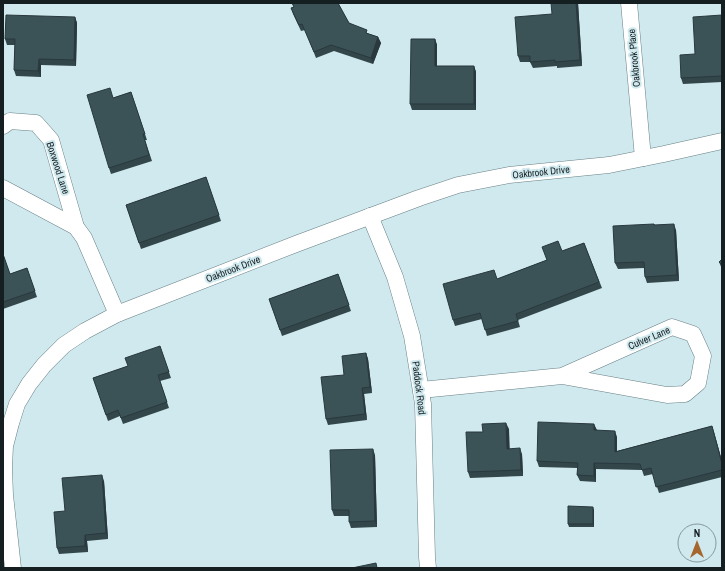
<svg xmlns="http://www.w3.org/2000/svg" width="725" height="571" font-family="'Archivo Narrow',sans-serif">
<style>
.lines{fill:none;stroke-linecap:round;stroke-linejoin:round}
.minor-casing{stroke:#688085;stroke-width:17}
.minor{stroke:#fff;stroke-width:16}
.wall{fill:#33474b}
.shaded-wall{fill:#29393d}
.building{fill:#3b5257;stroke:#29393d}
.labels{text-anchor:middle;dominant-baseline:central;stroke-width:4;stroke-linejoin:round;paint-order:stroke}
.street-label{font-size:10px;fill:#151e21;stroke:#cfe9ee}
</style>
<rect width="100%" height="100%" fill="#cfe9ee"/>
<g class="lines">
<defs>
<g id="minor">
<path d="M629 3 643 158"/>
<path d="M3 126 10 121 36 123 51 140 76 227 84 238 117 314"/>
<path d="M3 188 76 227"/>
<path d="M370 216 395 277 412 336 423 404 427 557 428 568"/>
<path d="M421 390 562 376 667 395 685 394 698 383 703 356 693 334 672 327 562 376"/>
<path d="M13 568 5 495 4 468 5 446 11 423 17 404 29 384 44 365 64 345 85 331 117 314 296 244 419 198 458 185 509 175 609 165 664 154 722 141"/>
</g>
</defs>
<use href="#minor" class="minor-casing"/>
<use href="#minor" class="minor"/>
</g>
<g class="wall">
<path d="M292 3H338L349 23 369 34 378 37 381 43 373 64 334 51 316 58 305 30 301 31 293 14 291 8 294 7Z"/>
<path d="M578 3 582 66 557 68V66L533 68 530 62H520L518 56 552 14Z"/>
<path d="M722 15V82L683 84 681 78 695 54Z"/>
<path d="M75 17 77 23 76 66 41 65V77L16 76 14 70 15 45H7L5 39Z"/>
<path d="M435 39 437 45V66H474L476 72V110H412L410 104Z"/>
<path d="M131 92 147 140H145L152 161 111 174 109 168 113 98Z"/>
<path d="M206 177 221 221 141 249 126 205Z"/>
<path d="M654 224 655 225 676 230 679 281 647 283 645 277 644 268 618 269 615 263Z"/>
<path d="M584 243 602 288 518 320 520 327 487 336 482 319 455 326 453 320 497 279 547 260 562 251Z"/>
<path d="M3 254 10 274 27 268 37 297 3 309Z"/>
<path d="M722 259V269L719 262Z"/>
<path d="M338 274 351 311 282 336 269 299Z"/>
<path d="M160 346 171 378 160 381 169 408 123 424 120 416 108 421 93 378 128 366Z"/>
<path d="M366 353 368 359 372 393 364 394 367 420 328 425 326 419 344 375Z"/>
<path d="M712 426 722 461V477L659 493 653 474 644 476 642 470 596 469V482L580 481 577 475 578 468 539 467 537 461 597 430 617 437V451Z"/>
<path d="M509 429V449L522 454 523 476 470 478 468 472 483 432Z"/>
<path d="M375 455 377 527 351 528 349 522V516H334L332 510Z"/>
<path d="M104 481 108 539 87 541 88 552 59 554 57 548 65 511Z"/>
<path d="M594 510V527H569L568 524Z"/>
</g>
<g class="shaded-wall">
<path d="M576 3H578L582 66 580 60Z"/>
<path d="M75 17 77 23 76 66 74 60Z"/>
<path d="M378 37 381 43 373 64 371 58Z"/>
<path d="M435 39 437 45V72L435 66Z"/>
<path d="M39 59 41 65V77L38 71Z"/>
<path d="M474 66 476 72V110L474 104Z"/>
<path d="M674 224 676 230 679 281 677 275Z"/>
<path d="M366 353 368 359 372 393 370 387Z"/>
<path d="M362 388 364 394 367 420 365 414Z"/>
<path d="M506 423 509 429 510 455 507 449Z"/>
<path d="M594 424 597 430 596 436 594 430Z"/>
<path d="M712 426 714 432 722 461V464Z"/>
<path d="M615 431 617 437V458L615 452Z"/>
<path d="M520 448 522 454 523 476 521 470Z"/>
<path d="M373 449 375 455 377 527 375 521Z"/>
<path d="M594 463 596 469V482L594 476Z"/>
<path d="M102 475 104 481 108 539 106 533Z"/>
<path d="M593 507 594 510V527L593 524Z"/>
<path d="M85 535 87 541 88 552 85 546Z"/>
</g>
<g class="building">
<path d="M292 3H338L349 23 367 30 366 33 378 37 371 58 331 45 314 52 302 24 299 25 291 8 294 7Z"/>
<path d="M551 3H576L580 60 555 62V60L530 62V56H518L515 17 552 14Z"/>
<path d="M6 15 75 17 74 60 39 59 38 71 14 70 15 39H5Z"/>
<path d="M722 15V76L681 78 680 55 695 54 693 17Z"/>
<path d="M411 39H435V66H474V104H410Z"/>
<path d="M110 88 113 98 131 92 145 134H143L149 155 109 168 87 95Z"/>
<path d="M206 177 219 215 139 243 126 205Z"/>
<path d="M654 224V225L674 224 677 275 645 277 644 262 615 263 613 226Z"/>
<path d="M558 241 562 251 584 243 599 282 516 314 518 321 485 330 480 313 453 320 443 284 494 270 497 279 547 260 542 247Z"/>
<path d="M3 254 10 274 27 268 35 291 3 302Z"/>
<path d="M722 259V265L719 262Z"/>
<path d="M338 274 349 305 280 330 269 299Z"/>
<path d="M160 346 169 372 158 375 167 402 121 418 118 410 106 415 93 378 128 366 125 358Z"/>
<path d="M366 353 370 387 362 388 365 414 326 419 321 377 344 375 342 356Z"/>
<path d="M538 422 594 424V430L615 431V452L712 426 722 464V470L656 487 651 468 642 470 640 464 594 463V476L577 475 578 463 537 461Z"/>
<path d="M506 423 507 449 520 448 521 470 468 472 466 432H483L482 424Z"/>
<path d="M373 449 375 521 349 522V510H332L330 450Z"/>
<path d="M102 475 106 533 85 535V546L57 548 54 512 65 511 62 478Z"/>
<path d="M568 506 593 507V524H568Z"/>
<path d="M376 563 377 568H352Z"/>
</g>
<g class="labels">
<g class="street-label">
<text transform="translate(634 58) rotate(-95)">Oakbrook Place</text>
<text transform="translate(58 168) rotate(72)">Boxwood Lane</text>
<text transform="translate(541 172) rotate(-6)">Oakbrook Drive</text>
<text transform="translate(233 269) rotate(-21)">Oakbrook Drive</text>
<text transform="translate(649 338) rotate(-23)">Culver Lane</text>
<text transform="translate(419 388) rotate(83)">Paddock Road</text>
</g>
</g>
<rect width="725" height="571" fill="none" stroke="#151e21" stroke-width="8"/>
<g transform="translate(697 543)"><circle r="19" fill="#cfe9ee" stroke="#85989c"/>
<path d="M0-3L7 15L0 10L-7 15Z" fill="#a5672d"/>
<text y="-6" font-size="11" font-weight="bold" text-anchor="middle" fill="#151e21">N</text>
</g>
</svg>
